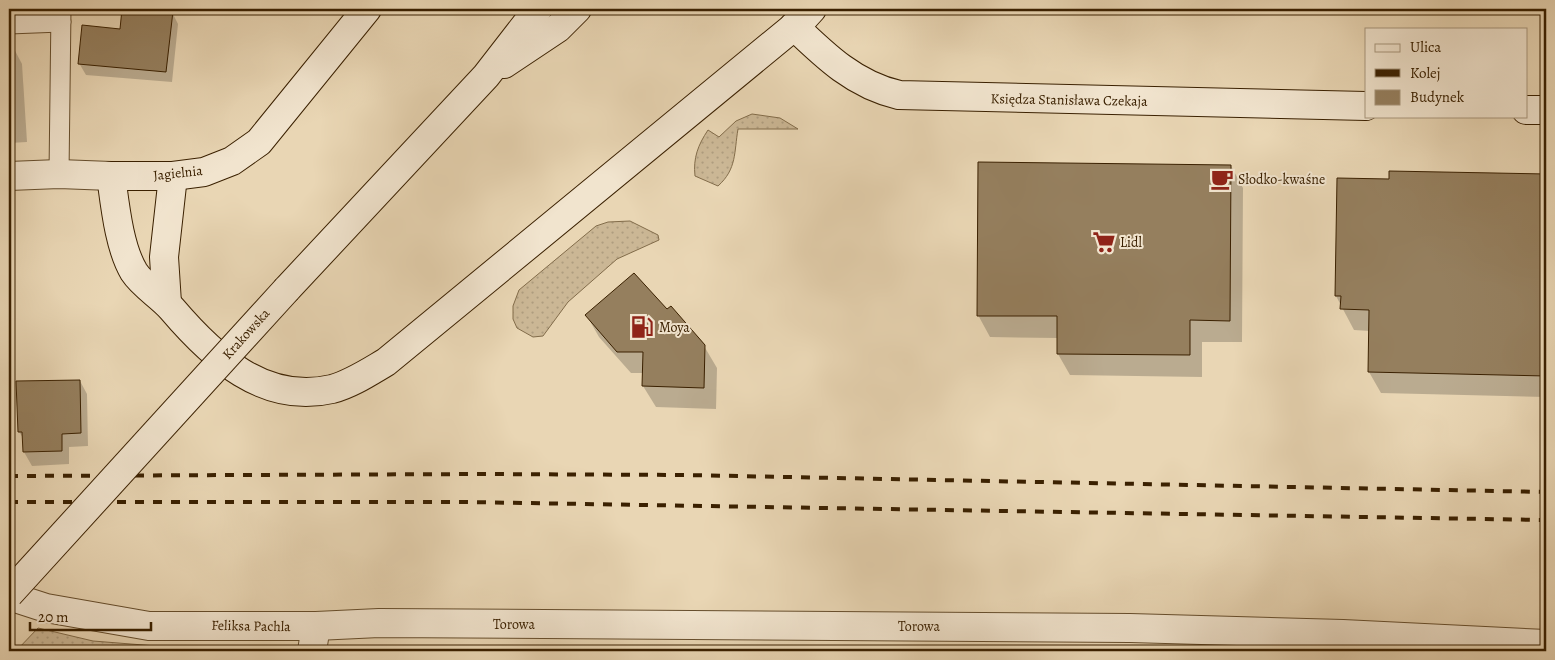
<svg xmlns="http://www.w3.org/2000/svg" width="1555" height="660" font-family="Alegreya,serif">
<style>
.grass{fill:url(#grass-dots);stroke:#826c4a}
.shadow{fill:#0003}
.building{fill:#957f5e;stroke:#3a2000}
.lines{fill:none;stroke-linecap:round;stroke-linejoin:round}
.lane-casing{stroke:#664e2d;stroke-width:21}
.street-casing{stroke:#664e2d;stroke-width:30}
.secondary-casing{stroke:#3a2000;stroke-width:30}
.lane{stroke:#f1e4ce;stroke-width:19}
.street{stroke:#f1e4ce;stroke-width:28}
.secondary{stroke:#f1e4ce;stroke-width:28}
.rail{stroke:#3a2000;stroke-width:4;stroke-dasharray:9 9;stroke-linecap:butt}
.secondary-bridge-casing{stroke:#3a2000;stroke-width:30;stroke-linecap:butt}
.secondary-bridge{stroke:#f1e4ce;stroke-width:28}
.labels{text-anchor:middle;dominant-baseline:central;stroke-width:4;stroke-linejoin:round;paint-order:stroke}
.street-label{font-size:14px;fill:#3a2000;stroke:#f1e4ce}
.poi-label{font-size:14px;fill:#3a2000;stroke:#f1e4ce;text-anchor:start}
</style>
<defs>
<pattern id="grass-dots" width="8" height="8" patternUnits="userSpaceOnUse" patternTransform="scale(1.25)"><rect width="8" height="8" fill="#cbb795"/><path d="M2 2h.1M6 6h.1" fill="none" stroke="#af9d7f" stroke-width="1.8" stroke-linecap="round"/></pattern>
</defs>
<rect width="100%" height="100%" fill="#e9d6b4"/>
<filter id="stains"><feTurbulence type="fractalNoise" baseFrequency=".004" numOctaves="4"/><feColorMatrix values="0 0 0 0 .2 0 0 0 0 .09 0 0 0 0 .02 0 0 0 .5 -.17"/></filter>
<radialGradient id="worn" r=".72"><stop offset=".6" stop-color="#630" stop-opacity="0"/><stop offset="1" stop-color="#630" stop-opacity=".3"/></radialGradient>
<g class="grass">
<path d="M752 114 780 118 798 129H738C734 152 737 169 718 186L695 176C693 158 698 145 708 130L719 137 736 121Z"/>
<path d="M630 221 658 235 659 240 617 259 568 302 543 336 533 337 517 328 513 319V306L519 290 596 226 608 222Z"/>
<path d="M38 628 93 641 219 651H16Z"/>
</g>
<g class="shadow">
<path d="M123 9 172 12 178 24 172 82 86 75 79 63 121 30Z"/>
<path d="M12 45 22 64 27 142 9 143V46Z"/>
<path d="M1231 166 1243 188 1242 342H1202V377L1070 375 1058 354V338L990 337 978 315Z"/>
<path d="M1390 172 1546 175V397L1381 393 1369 372 1370 331 1354 330 1336 296 1390 180Z"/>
<path d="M587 316 704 346 717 368 716 409 656 407 643 386 644 373H631L599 337Z"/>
<path d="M80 381 87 394 88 446 69 447V464L32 466 24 452V439L19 432Z"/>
</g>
<g class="building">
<path d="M122 9 173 11 166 72 78 64 82 25 120 29Z"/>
<path d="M978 162 1231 165 1230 321 1190 320V355L1057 354V316H977Z"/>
<path d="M1389 171 1546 174V376L1368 372 1369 310 1340 309 1341 296H1335L1337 178 1389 179Z"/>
<path d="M634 273 667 309 671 306 705 345 704 388 642 386 643 352H617L585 315Z"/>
<path d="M80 380 81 433 62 434V451L23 452 22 432H18L16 381Z"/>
</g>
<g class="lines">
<defs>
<g id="lane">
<path d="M9 24 61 22"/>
<path d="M59 174 61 9"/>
</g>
<g id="street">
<path d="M9 176 59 174 111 176"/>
<path d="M9 596 46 608 149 626H316"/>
<path d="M312 651 316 626 379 623 1130 628 1343 634 1546 644"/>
</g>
<g id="secondary">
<path d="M367 9 259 142 232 161 204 172 173 176H111C115 205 119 247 134 272 143 286 161 296 172 309 212 356 264 405 332 389 351 384 369 372 386 362L802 20 812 9"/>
<path d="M794 26C825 56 855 85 899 95L1366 106"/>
<path d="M504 64 558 28 577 9"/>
<path d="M1526 110H1546"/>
<path d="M287 289 486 76 538 9"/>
<path d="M167 303 164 257 173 176"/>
</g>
</defs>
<use href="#lane" class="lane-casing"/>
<use href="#street" class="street-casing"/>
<use href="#secondary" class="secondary-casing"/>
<use href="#lane" class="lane"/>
<use href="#street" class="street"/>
<use href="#secondary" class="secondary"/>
<g class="rail">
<path d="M9 476 481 474 685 475 1546 492"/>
<path d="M9 502H465L1546 520"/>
</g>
<defs>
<path id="secondary-bridge" d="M9 594 287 289"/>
</defs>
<use href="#secondary-bridge" class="secondary-bridge-casing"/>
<use href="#secondary-bridge" class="secondary-bridge"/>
</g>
<defs>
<symbol id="cafe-bare" viewBox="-9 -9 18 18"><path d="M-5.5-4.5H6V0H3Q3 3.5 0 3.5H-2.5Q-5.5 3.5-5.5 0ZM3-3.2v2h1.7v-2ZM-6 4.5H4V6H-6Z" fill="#8f2418" stroke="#f1e4ce" stroke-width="2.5" paint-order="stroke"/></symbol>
<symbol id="supermarket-bare" viewBox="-9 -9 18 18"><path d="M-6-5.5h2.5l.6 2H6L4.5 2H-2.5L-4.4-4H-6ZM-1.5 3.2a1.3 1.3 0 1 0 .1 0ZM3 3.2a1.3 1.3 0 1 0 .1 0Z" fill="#8f2418" stroke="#f1e4ce" stroke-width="2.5" paint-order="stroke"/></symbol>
<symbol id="fuel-bare" viewBox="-9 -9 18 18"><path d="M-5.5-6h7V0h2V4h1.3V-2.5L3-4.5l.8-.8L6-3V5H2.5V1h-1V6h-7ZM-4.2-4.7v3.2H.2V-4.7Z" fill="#8f2418" stroke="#f1e4ce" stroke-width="2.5" paint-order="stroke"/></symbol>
</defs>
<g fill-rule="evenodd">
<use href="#cafe-bare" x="1206" y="163" width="32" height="32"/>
<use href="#supermarket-bare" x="1088" y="226" width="32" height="32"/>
<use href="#fuel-bare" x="626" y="311" width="32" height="32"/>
</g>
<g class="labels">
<g class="street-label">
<text transform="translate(1069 100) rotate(1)">Księdza Stanisława Czekaja</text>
<text transform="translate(178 173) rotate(-6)">Jagielnia</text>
<text transform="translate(246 334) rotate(-48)">Krakowska</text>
<text x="514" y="624">Torowa</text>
<text transform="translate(251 626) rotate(1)">Feliksa Pachla</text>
<text x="919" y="626">Torowa</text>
</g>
<g class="poi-label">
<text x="1238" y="179">Słodko-kwaśne</text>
<text x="1120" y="242">Lidl</text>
<text x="659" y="327">Moya</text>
</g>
</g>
<rect width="1555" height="660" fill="none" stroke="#e9d6b4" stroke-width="30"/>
<rect x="10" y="10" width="1535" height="640" fill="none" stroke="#3a2000" stroke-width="2.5"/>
<rect x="15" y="15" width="1525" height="630" fill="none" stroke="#3a2000"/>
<rect x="1365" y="28" width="162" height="90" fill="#f1e4ce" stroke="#a8967c"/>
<rect x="1375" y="44" width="25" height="8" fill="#f1e4ce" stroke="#a8967c"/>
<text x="1410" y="52" font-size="15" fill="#3a2000">Ulica</text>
<rect x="1375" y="69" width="25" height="8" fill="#3a2000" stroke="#a8967c"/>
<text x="1410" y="78" font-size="15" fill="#3a2000">Kolej</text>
<rect x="1375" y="90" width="25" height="15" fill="#957f5e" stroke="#a8967c"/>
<text x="1410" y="102" font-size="15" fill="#3a2000">Budynek</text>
<path d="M30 622v8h121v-8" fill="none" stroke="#3a2000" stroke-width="2.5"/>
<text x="38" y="622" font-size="15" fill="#3a2000" stroke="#f1e4ce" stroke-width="4" paint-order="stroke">20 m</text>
<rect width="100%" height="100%" filter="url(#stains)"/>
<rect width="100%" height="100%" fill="url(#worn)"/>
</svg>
